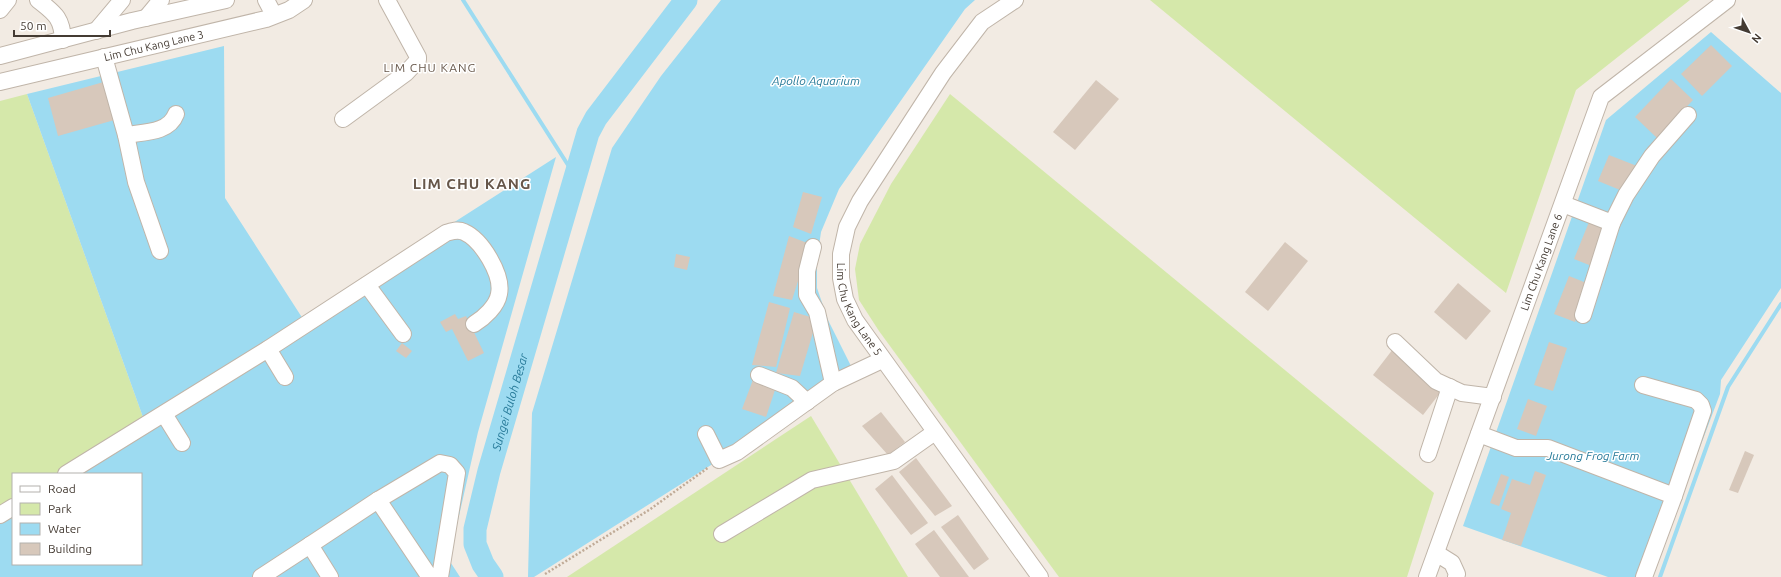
<svg xmlns="http://www.w3.org/2000/svg" width="1781" height="577" font-family="Ubuntu,sans-serif">
<style>
.green{fill:#d5e8aa}
.water{fill:#9ddbf1}
.lines{fill:none;stroke-linecap:round;stroke-linejoin:round}
.stream{stroke:#9ddbf1;stroke-width:4}
.river{stroke:#9ddbf1;stroke-width:23}
.building{fill:#d7c8bb}
.minor-casing{stroke:#c0b5a9;stroke-width:18}
.path{stroke:#c0ab97;stroke-width:2.5;stroke-dasharray:2 2;stroke-linecap:butt}
.minor{stroke:#fff;stroke-width:16}
.labels{text-anchor:middle;dominant-baseline:central;stroke-width:3;stroke-linejoin:round;paint-order:stroke}
.street-label{font-size:11px;fill:#443b33;stroke:#fff}
.neighbourhood-label{font-size:12px;letter-spacing:1px;fill:#67574a;stroke:#fff}
.water-label{font-size:12px;font-style:italic;fill:#277a99;stroke:#fff}
.district-label{font-size:15px;font-weight:bold;letter-spacing:1px;fill:#67574a;stroke:#fff}
</style>
<rect width="100%" height="100%" fill="#f2ebe3"/>
<g class="green">
<path d="M1150 0H1690L1576 90 1506 293Z"/>
<path d="M27 94 144 420 60 474H13V504L0 512V101Z"/>
<path d="M950 94 1434 493 1407 577H1059L879 331 859 300 855 269 860 244 891 184Z"/>
<path d="M811 416 908 577H567Z"/>
</g>
<g class="water">
<path d="M721 0H975L965 9 839 189 821 232 817 260V288L828 320 855 374 534 577H528L532 413 612 148 661 76Z"/>
<path d="M1711 32 1781 93V288L1721 380 1720 394 1651 577H1608L1463 526 1606 120Z"/>
<path d="M224 46 225 198 303 319 556 157 478 432 449 560 460 577H0V512L13 504V564H141V474H60L144 420 27 94Z"/>
</g>
<g class="lines">
<g class="stream">
<path d="M463 0 575 176"/>
<path d="M1660 577 1728 387 1781 304"/>
</g>
<path class="river" id="s1" d="M492 577 483 564 475 544V529L489 471 588 133 596 118 686 0"/>
</g>
<g class="building">
<path d="M1711 45 1732 66 1702 96 1681 74Z"/>
<path d="M1671 79 1693 100 1657 138 1635 117Z"/>
<path d="M1096 80 1119 99 1075 150 1053 132Z"/>
<path d="M107 81 118 119 58 136 48 98Z"/>
<path d="M1609 155 1637 166 1625 192 1598 181Z"/>
<path d="M803 192 822 197 811 234 793 227Z"/>
<path d="M1591 217 1611 225 1594 267 1574 259Z"/>
<path d="M789 236 810 244 792 300 773 296Z"/>
<path d="M1285 242 1308 261 1268 311 1245 292Z"/>
<path d="M676 254 690 257 687 270 674 267Z"/>
<path d="M1569 276 1589 284 1575 322 1554 314Z"/>
<path d="M1458 283 1491 311 1466 340 1434 312Z"/>
<path d="M769 302 790 308 776 367 752 365Z"/>
<path d="M794 312 817 319 800 376 776 373Z"/>
<path d="M455 314 458 319 466 316 484 353 468 361 452 329 446 332 440 322Z"/>
<path d="M1549 342 1567 348 1553 391 1534 385Z"/>
<path d="M402 343 412 351 406 358 396 351Z"/>
<path d="M1393 349 1443 389 1423 415 1373 375Z"/>
<path d="M754 377 777 384 766 417 742 409Z"/>
<path d="M1528 399 1547 406 1536 436 1517 429Z"/>
<path d="M881 412 905 442 888 455 862 426Z"/>
<path d="M1745 451 1754 455 1738 493 1729 490Z"/>
<path d="M916 458 952 506 935 516 899 472Z"/>
<path d="M1535 471 1546 475 1521 546 1502 540 1511 513 1501 509 1512 479 1530 485Z"/>
<path d="M1501 474 1509 477 1499 506 1490 503Z"/>
<path d="M892 475 928 523 911 535 875 489Z"/>
<path d="M958 515 989 559 974 570 941 527Z"/>
<path d="M934 530 969 577H940L915 544Z"/>
</g>
<g class="lines">
<defs>
<g id="minor">
<path d="M38 0C54 13 62 17 63 40"/>
<path d="M266 0 274 15"/>
<path id="s2" d="M1015 0 982 22 943 73 860 201 847 227 841 254V278L845 299 855 320 1040 577"/>
<path d="M0 10 8 0"/>
<path d="M146 18 161 0"/>
<path d="M96 31 122 0"/>
<path d="M0 56 132 21 226 0"/>
<path d="M104 57 126 135 136 182 160 251"/>
<path id="s3" d="M0 82 266 19 289 10 304 0"/>
<path d="M343 119 406 73 418 60V57L387 0"/>
<path d="M126 135C144 132 169 133 176 114"/>
<path d="M1563 204 1612 223"/>
<path d="M813 247 807 271V295L817 312 833 383"/>
<path d="M367 285 403 334"/>
<path d="M1583 315 1612 223 1626 195 1652 156 1688 115"/>
<path d="M1395 342 1436 381 1462 393 1493 397"/>
<path d="M268 349 285 377"/>
<path d="M759 375 792 388 807 402"/>
<path d="M1643 385 1696 400 1701 405 1703 411 1674 496 1644 577"/>
<path d="M164 414 182 443"/>
<path d="M706 434 719 460 737 452 833 383 882 360"/>
<path d="M1479 434 1516 448H1548L1674 496"/>
<path d="M1428 454 1450 387"/>
<path d="M66 474 268 349 446 233C453 231 458 229 464 232 482 240 503 275 499 294 497 306 484 318 474 324"/>
<path d="M378 500 427 573 432 577"/>
<path d="M0 515 13 507"/>
<path d="M722 534 812 480 894 461 935 432"/>
<path d="M310 545 378 500 440 463 450 465 457 473 440 577"/>
<path d="M1436 553 1452 563 1457 574 1456 577"/>
<path d="M261 577 310 545 330 577"/>
<path id="s4" d="M1427 577 1601 97 1727 0"/>
</g>
</defs>
<use href="#minor" class="minor-casing"/>
<path class="path" d="M545 574 649 510 709 467"/>
<use href="#minor" class="minor"/>
</g>
<g class="labels">
<g class="street-label">
<text stroke="none"><textPath href="#s3" startOffset="158">Lim Chu Kang Lane 3</textPath></text>
<text stroke="none"><textPath href="#s4" startOffset="335">Lim Chu Kang Lane 6</textPath></text>
<text stroke="none"><textPath href="#s2" startOffset="373">Lim Chu Kang Lane 5</textPath></text>
</g>
<g class="neighbourhood-label">
<text x="430" y="67">LIM CHU KANG</text>
</g>
<g class="water-label">
<text x="816" y="80">Apollo Aquarium</text>
<text stroke="none"><textPath href="#s1" startOffset="184">Sungei Buloh Besar</textPath></text>
<text x="1593" y="455">Jurong Frog Farm</text>
</g>
<g class="district-label">
<text x="472" y="183">LIM CHU KANG</text>
</g>
</g>
<rect x="12" y="473" width="130" height="92" fill="#ffffff" stroke="#b4b1ad"/>
<rect x="20" y="486" width="20" height="6" fill="#ffffff" stroke="#b4b1ad"/>
<text x="48" y="493" font-size="12" fill="#443b33">Road</text>
<rect x="20" y="503" width="20" height="12" fill="#d5e8aa" stroke="#b4b1ad"/>
<text x="48" y="513" font-size="12" fill="#443b33">Park</text>
<rect x="20" y="523" width="20" height="12" fill="#9ddbf1" stroke="#b4b1ad"/>
<text x="48" y="533" font-size="12" fill="#443b33">Water</text>
<rect x="20" y="543" width="20" height="12" fill="#d7c8bb" stroke="#b4b1ad"/>
<text x="48" y="553" font-size="12" fill="#443b33">Building</text>
<g transform="translate(1749 32) rotate(130)" stroke="#ffffff" stroke-width="3" paint-order="stroke">
<path d="M0-3L7 15L0 10L-7 15Z" fill="#443b33"/>
<text y="-6" font-size="11" font-weight="bold" text-anchor="middle" fill="#443b33">N</text>
</g>
<path d="M14 30v6h96v-6" fill="none" stroke="#443b33" stroke-width="2"/>
<text x="20" y="30" font-size="12" fill="#443b33" stroke="#ffffff" stroke-width="3" paint-order="stroke">50 m</text>
</svg>
